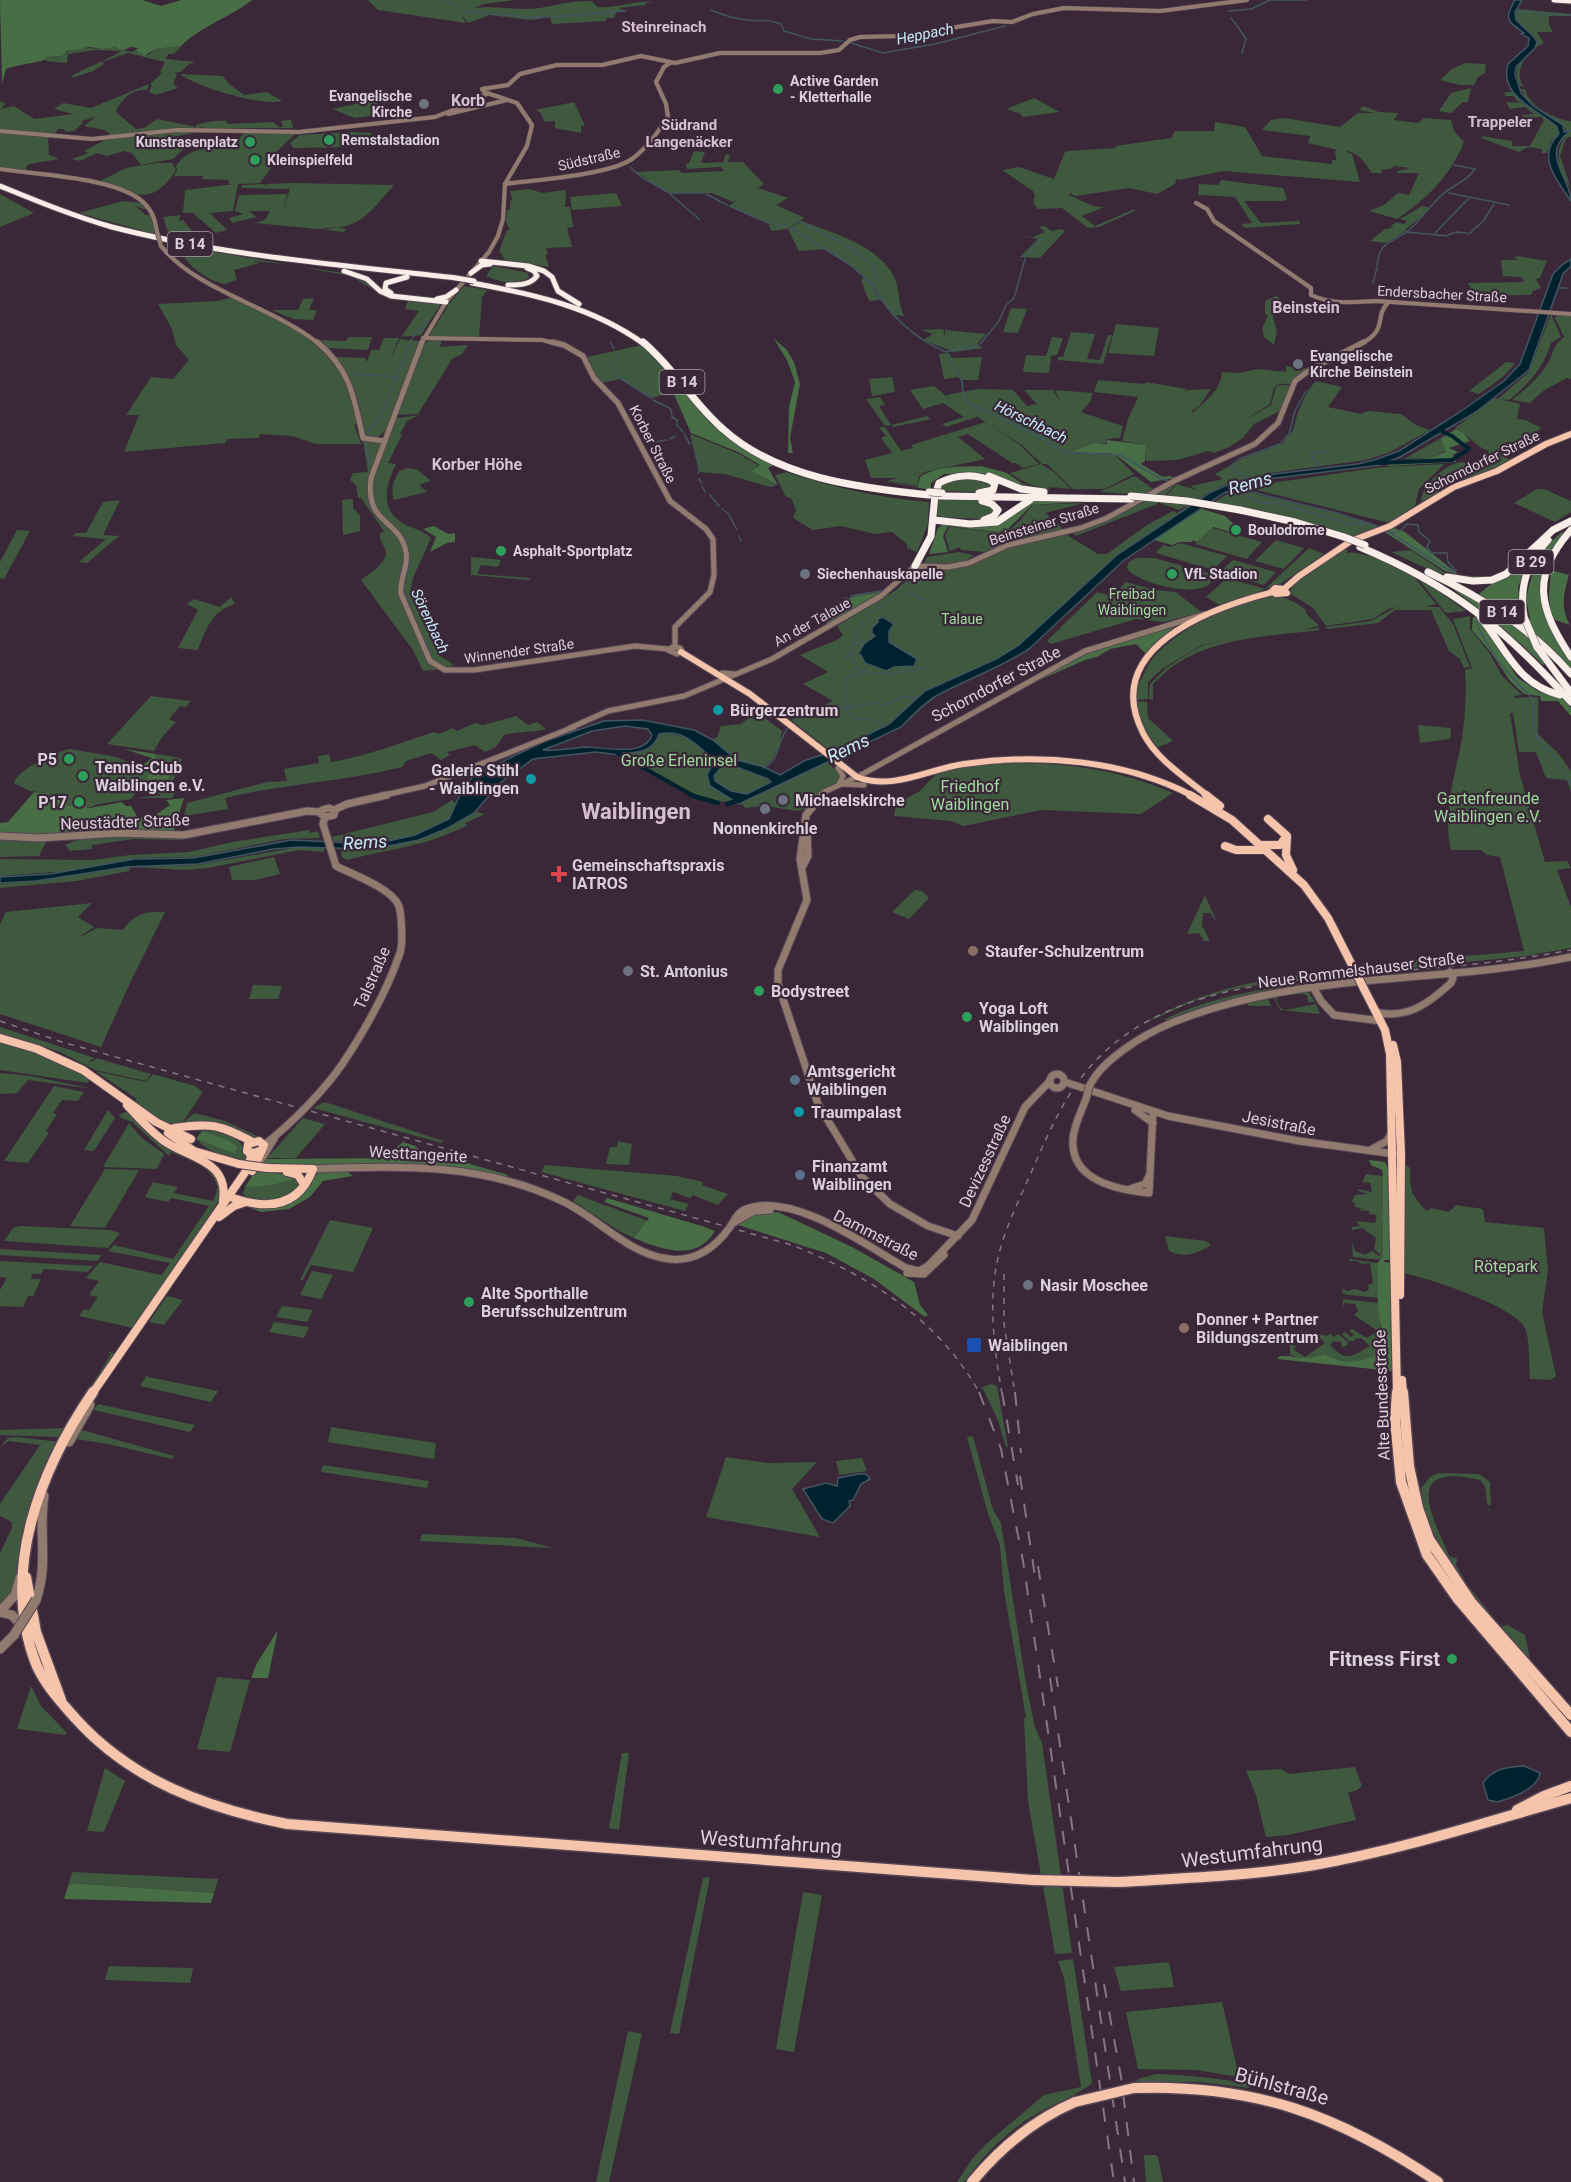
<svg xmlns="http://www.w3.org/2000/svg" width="1571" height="2182" font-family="Roboto,sans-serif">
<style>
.green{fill:#3e593d;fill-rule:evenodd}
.forest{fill:#476e45}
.water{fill:#00222e;stroke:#425662;stroke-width:1.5;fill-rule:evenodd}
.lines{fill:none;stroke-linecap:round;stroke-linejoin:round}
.stream{stroke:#425662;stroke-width:1.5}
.canal-far1{stroke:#00222e;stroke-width:4}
.canal{stroke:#00222e;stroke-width:4.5}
.minor-far3-casing{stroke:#574656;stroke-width:5}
.minor-far2-casing{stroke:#574656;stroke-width:7}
.minor-far1-casing{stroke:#574656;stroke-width:9}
.minor-casing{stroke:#574656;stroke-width:11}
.major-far2-casing{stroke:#574656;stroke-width:8}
.major-far1-casing{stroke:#574656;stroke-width:10}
.major-casing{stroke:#574656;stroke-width:13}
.highway-far1-casing{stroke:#574656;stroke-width:7}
.highway-casing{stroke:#574656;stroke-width:8}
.minor-far3{stroke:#917a6e;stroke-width:4}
.minor-far2{stroke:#917a6e;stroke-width:5}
.minor-far1{stroke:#917a6e;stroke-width:7}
.minor{stroke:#917a6e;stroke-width:9}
.major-far2{stroke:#f5c4ab;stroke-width:6}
.major-far1{stroke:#f5c4ab;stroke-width:8}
.major{stroke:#f5c4ab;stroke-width:10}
.highway-far1{stroke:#f9ede7;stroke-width:5}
.highway{stroke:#f9ede7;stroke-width:7}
.rail-far1{stroke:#857684;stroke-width:1.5;stroke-dasharray:6 6;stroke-linecap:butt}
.rail{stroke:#857684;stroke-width:2;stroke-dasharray:14 14;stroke-linecap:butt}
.minor-bridge-far2-casing{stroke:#574656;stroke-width:5;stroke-linecap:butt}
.minor-bridge-far1-casing{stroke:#574656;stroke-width:9;stroke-linecap:butt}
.minor-bridge-casing{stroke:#574656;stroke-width:11;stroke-linecap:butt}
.major-bridge-far1-casing{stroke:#574656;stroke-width:10;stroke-linecap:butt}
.major-bridge-casing{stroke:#574656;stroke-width:13;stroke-linecap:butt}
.highway-bridge-far1-casing{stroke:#574656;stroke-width:7;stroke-linecap:butt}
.highway-bridge-casing{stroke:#574656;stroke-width:8;stroke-linecap:butt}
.minor-bridge-far2{stroke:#917a6e;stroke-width:4}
.minor-bridge-far1{stroke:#917a6e;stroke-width:7}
.minor-bridge{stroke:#917a6e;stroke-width:9}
.major-bridge-far1{stroke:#f5c4ab;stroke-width:8}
.major-bridge{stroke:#f5c4ab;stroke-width:10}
.highway-bridge-far1{stroke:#f9ede7;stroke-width:5}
.highway-bridge{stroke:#f9ede7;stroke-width:7}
.leisure-dot{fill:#2e9e5b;stroke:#3a2839;stroke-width:2}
.worship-dot{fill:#6b7280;stroke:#3a2839;stroke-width:2}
.culture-dot{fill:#0f9aa8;stroke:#3a2839;stroke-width:2}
.health-dot{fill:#e0444e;stroke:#3a2839;stroke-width:2}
.education-dot{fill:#8d6e63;stroke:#3a2839;stroke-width:2}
.service-dot{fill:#5c6f8a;stroke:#3a2839;stroke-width:2}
.transit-dot{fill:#1a4fb4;stroke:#3a2839;stroke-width:2}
.labels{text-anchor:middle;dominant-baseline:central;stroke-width:4.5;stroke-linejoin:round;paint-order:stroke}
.far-poi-label{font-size:14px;font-weight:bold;fill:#dbcfda;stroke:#3a2839;text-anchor:start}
.far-street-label{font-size:14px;fill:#dbcfda;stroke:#3a2839}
.far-park-label{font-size:14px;fill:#9fdb9c;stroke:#3a2839}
.far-neighbourhood-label{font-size:15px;font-weight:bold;fill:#d6bfd4;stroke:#3a2839}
.far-water-label{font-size:15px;font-style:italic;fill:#c5e9f8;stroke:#3a2839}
.shield{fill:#3a2839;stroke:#ab9daa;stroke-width:1.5}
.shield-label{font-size:15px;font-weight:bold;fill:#dbcfda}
.far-quarter-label{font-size:16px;font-weight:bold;fill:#d6bfd4;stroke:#3a2839}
.street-label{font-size:16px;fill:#dbcfda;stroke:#3a2839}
.poi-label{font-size:16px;font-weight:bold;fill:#dbcfda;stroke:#3a2839;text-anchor:start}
.park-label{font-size:16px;fill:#9fdb9c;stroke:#3a2839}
.water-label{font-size:18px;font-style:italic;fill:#c5e9f8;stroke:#3a2839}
.near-poi-label{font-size:20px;font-weight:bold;fill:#dbcfda;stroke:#3a2839;text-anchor:end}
.near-street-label{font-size:20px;fill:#dbcfda;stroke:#3a2839}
.district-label{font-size:22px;font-weight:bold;fill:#d6bfd4;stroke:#3a2839}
</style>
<rect width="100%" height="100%" fill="#3a2839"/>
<g class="green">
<path d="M368 0H516L484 4 474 8C492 6 509 9 527 9 551 8 566 0 592 1L597 7C615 9 635 0 653 2L646 3V5L619 8 626 11H617L614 18H606V21L552 24 550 17 531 20 489 15 468 23 460 13 466 23 378 10Z"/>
<path d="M1518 9 1571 14V16H1549V25L1553 32H1537L1544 43C1529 49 1511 71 1524 87L1520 86C1509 58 1528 62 1538 42 1532 31 1520 28 1515 16Z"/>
<path d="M109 46H118L117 49 132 52 136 50 148 55 155 49 181 46 174 54H168L166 59 196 62 189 64 181 72 174 73 177 74 173 84 178 88 156 95 149 92 152 85 150 84 162 73 160 72 165 62 128 53 102 62 104 64 93 71 72 78 73 75C89 66 106 61 121 51L96 50 68 54 67 63 45 61 47 60 44 57 62 56C73 44 92 49 106 49Z"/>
<path d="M1465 63 1486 64 1485 73 1478 77 1474 85H1460L1440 80 1452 69Z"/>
<path d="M180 74 223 76 228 83 244 95 267 92 282 101C265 107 196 87 180 74Z"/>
<path d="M149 84 147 90C132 88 120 101 116 112L136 129 144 128 157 119 196 127V125C206 122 216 120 227 121V124L273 122 279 127H283L281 121 291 120 293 128H231L227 131 199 127 202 129 174 130 112 137C106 127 94 129 84 126L95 117 81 121 83 123 74 131 66 132 64 129H58L54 136 16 134 48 137 49 155 59 159 29 164 26 167 27 173 0 168V103L1 101 5 104 1 109 14 106 34 119 74 114 54 109 63 103 91 108Z"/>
<path d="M1471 88 1468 102H1463L1451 113 1439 111 1451 93Z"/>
<path d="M1509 88H1512L1520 101 1557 127 1559 134 1551 141 1547 153H1542V149L1528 147 1519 152 1481 138 1482 136 1512 141V146H1530L1544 120 1541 117 1525 118 1521 115 1534 114 1525 107 1510 109 1506 102 1519 103 1513 96H1505V92H1512Z"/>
<path d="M1521 89H1525C1527 104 1557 121 1571 121V137L1566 138 1560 156 1571 188C1557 170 1553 151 1568 133L1563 125 1526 99Z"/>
<path d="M1034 98 1060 112 1023 117 1019 113 1006 109Z"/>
<path d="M374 100 388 112 396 111 404 115 402 118H393L391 113 355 118 332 109Z"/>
<path d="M574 102 585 126H581V133L555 128V121L545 122 540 112 535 110Z"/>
<path d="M1363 106 1379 112 1398 113 1394 120 1418 123 1424 118 1451 120 1454 131 1464 142C1451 175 1426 200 1397 219L1369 211 1384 205 1398 193 1409 195 1419 173H1398L1397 171 1411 168 1392 166 1394 168 1381 170 1382 173H1372C1364 162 1359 152 1345 151L1352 154 1360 182 1224 171 1178 180 1177 178 1175 184 1157 194 1129 188 1076 196 1071 194V191L1069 195 1093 206 1104 207 1082 216 1095 226 1132 210H1137L1099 227 1088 228 1062 208 1038 209 1033 203 1035 196 1033 191 1002 170 1019 167 1054 179 1065 152 1068 151 1116 148 1115 146 1171 138 1175 131H1214L1215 122 1245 127 1262 156 1332 164V160H1336L1335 151 1338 150 1308 143 1310 136 1262 130 1271 120 1284 118 1340 127 1358 113H1375L1359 110Z"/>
<path d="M163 132H200L155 140 153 147 194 139 173 159 141 165 132 153 124 151 107 156 97 153 80 161 72 159 89 153 84 151 107 139Z"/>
<path d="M354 132 371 133 373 141 357 143 356 147 293 148 290 143 300 135Z"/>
<path d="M244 133H296L265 163 271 168 260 183 238 184 233 211 210 213 227 230 216 233 193 213H183L185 190 235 184H229L228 180 202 179 203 176H174L177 170 176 166C189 146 209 148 230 149Z"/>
<path d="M694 151 705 152 701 163 723 162 726 154 730 155 728 162H743L764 184 742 198 758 188 788 198 776 205 805 218 787 229 771 231 769 224 728 206 739 199 733 202 712 193H668L636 172 679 170 681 173 724 171 721 167 687 169 686 164 689 163Z"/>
<path d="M157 163H172L176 170C152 208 134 194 98 182L126 168Z"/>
<path d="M1221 180 1283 188 1287 199 1284 201H1244L1261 223 1299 221 1300 224 1245 228 1241 224 1252 223 1235 197 1198 195 1199 184 1218 185Z"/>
<path d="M293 183 394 185C379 202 361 228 337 227L346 229 344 232 325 230 337 227 318 229 255 223 265 220 270 211H249L256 217 232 223 229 218 243 214 235 211 239 195 287 194 284 207 290 189 241 188 242 185 265 184V187L267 184Z"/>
<path d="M529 189 543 193 565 190 566 192 565 207H570L573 227 567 228 572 247 546 248 548 254 545 255 549 267 505 260 499 251 507 230H510L506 222 507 210H510V202L512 199 510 191Z"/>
<path d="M616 193 622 206 572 210 570 197Z"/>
<path d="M0 194 34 213 0 227Z"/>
<path d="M123 201 140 203 147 210 135 206 146 215H151L154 222V234L79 213Z"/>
<path d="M1422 206 1431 208 1405 230 1406 231 1386 243 1370 241 1385 229 1393 228 1390 227 1396 222 1404 224 1407 221 1400 219Z"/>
<path d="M180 215 179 221 183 220 192 231 210 236 212 243 184 238 168 232 163 217Z"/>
<path d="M802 221C833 233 881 246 895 279 900 291 898 304 904 316L892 315 874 287 872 288 880 300 869 301 861 280 863 281 862 279 865 277 852 266 800 232 825 249 799 251 788 229Z"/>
<path d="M1045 226 1051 231 1062 229 1065 231 1040 258 1020 257 1038 239 1021 235 1033 237 1045 232 1039 227Z"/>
<path d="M186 247 291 265H292L253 261 260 263 234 270 237 280 225 284C209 282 183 263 181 249L202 251Z"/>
<path d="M1517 256 1547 261 1540 278 1536 279 1541 288 1533 291 1531 295 1474 296 1468 283 1524 282 1521 277 1503 276 1501 260H1519L1514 258Z"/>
<path d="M296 266 351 274 359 276 383 293 441 304 421 335 401 337 419 311 405 309 408 301H416L382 295 351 276Z"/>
<path d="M493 266 524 272 528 273 529 277C516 287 497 281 486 276Z"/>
<path d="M464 286 487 290 482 297 479 338 429 336 450 303Z"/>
<path d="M1276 296 1279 297 1273 317 1277 331 1274 345 1264 337 1262 329 1268 315 1265 314V301Z"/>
<path d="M234 297C291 327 352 351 357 424L354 425 361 444H316L292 436 260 434 259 438 227 439 225 443 124 452 139 415H126L151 377 173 379 189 360 176 345 172 329 158 304 217 301Z"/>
<path d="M314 298 309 310H317L313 320 293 319 272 310H298L303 299Z"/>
<path d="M1011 308 1027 309 1018 333 1003 332Z"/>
<path d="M1551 314 1561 337 1551 343C1543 368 1530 383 1509 400L1499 399 1520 404 1517 419 1525 420 1541 428 1525 443 1500 455 1513 461 1497 469 1451 485 1421 502C1421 485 1444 465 1461 462 1464 462 1467 464 1470 464 1474 464 1480 460 1484 459L1489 451C1473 446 1470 434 1455 428L1495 398 1498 399 1529 372Z"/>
<path d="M1557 314 1571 315V379L1567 378 1543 391 1530 403 1512 400C1526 389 1540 377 1549 361 1554 351 1553 345 1564 337L1555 318Z"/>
<path d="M1116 324 1159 328 1154 356 1108 353Z"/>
<path d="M943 329 945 337V330L986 334 977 344 983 348 954 352 923 340 933 334 921 330Z"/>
<path d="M1071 332 1095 334 1087 359 1100 360 1108 335H1112L1103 364 1058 360V357H1063Z"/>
<path d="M349 337H372L368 350 328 348 318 340 346 341Z"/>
<path d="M1052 337 1063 338 1057 355 1051 356 1049 373 1023 372 1026 355 1046 356Z"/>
<path d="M384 338H399L389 362 400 339 419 341 386 430 376 439 365 437C362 406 354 382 335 357L365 358 367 362 371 350H379Z"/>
<path d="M434 340 442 341 439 347 468 345 462 354 452 359 418 414 396 415 420 350 426 342Z"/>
<path d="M642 345 659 361 677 383 667 385V393L653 398 620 379 602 383 596 376 587 357Z"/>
<path d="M949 353 952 358 982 357 978 380H962L953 363 959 377 944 379 939 354Z"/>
<path d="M1506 362 1515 363C1506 376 1492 385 1479 394L1469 391Z"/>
<path d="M1286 366 1305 368V370L1290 384C1270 382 1275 390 1270 404L1241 422 1271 405 1276 387 1280 385H1290L1282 410 1254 424 1243 438 1229 447 1214 453 1208 451 1177 460 1146 461V445L1122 441 1128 419 1138 397 1094 392 1098 380 1145 384 1146 382 1187 389 1183 392 1188 390 1211 389 1200 405 1191 412 1192 413C1205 402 1221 390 1222 372L1240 373 1258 369 1286 372Z"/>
<path d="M892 377 895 392 872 396 869 379Z"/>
<path d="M1316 381 1342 387 1328 407 1361 414 1368 411 1401 414 1416 425 1430 430 1390 452 1366 460 1270 473 1224 485 1206 494 1117 555 1019 645 996 659 925 691 889 724 832 752 791 720 833 701 803 684 828 672 800 655 839 639 843 635 837 626 896 590 916 572 949 569 1011 546 1064 533 1098 554H1107L1147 525 1173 511 1177 513 1194 502 1179 510 1160 503 1177 484 1196 490 1191 486 1223 479 1215 474 1242 459 1282 444 1293 430 1298 412 1308 390ZM887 621 893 626 889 631V642L917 659 914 666 894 667 891 670 858 653 864 644 876 636 879 622Z"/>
<path d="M934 386 952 401 946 395 979 389 1013 390 1027 406 1037 404 1024 390H1053L1060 402 1055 390 1093 393 1090 402 1081 412 1123 426 1120 438 1107 439 1106 443H1095L1068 453 1115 455 1134 474 1104 489H1073L1047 464H1042L1022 445 968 411 977 417 946 427 942 424 964 417 943 403 923 409 910 390Z"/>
<path d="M880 397 885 405 879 406 891 425 927 416 931 419 893 427 891 425 885 426 866 399Z"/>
<path d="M420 415 407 421 400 434 402 435 388 463 396 464C385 487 379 511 406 525 415 529 424 531 431 538L413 578 410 594 440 656 454 665 442 669 423 671 413 650 361 580C368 574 387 564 386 552 385 545 379 542 380 534L384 531 361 498H358L356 485 350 480 353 473 368 472 363 440 386 444 397 418Z"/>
<path d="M986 422 1020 445 1039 464 1023 468 1016 463H1012L968 434 958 437 985 459 906 476 927 472 919 476 918 486 887 481 898 478H871L865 460 892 453 881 438 886 436 879 427H885L901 451 913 448 911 445Z"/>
<path d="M690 434 737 453 758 465 752 471 777 485 770 487 725 474 699 472Z"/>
<path d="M1441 438 1446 451 1429 458 1404 459Z"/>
<path d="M1041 464 1054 472 1071 489 1049 487 1050 489C1034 488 1023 482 1010 473Z"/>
<path d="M1444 464 1419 489 1415 506 1390 523 1245 487 1382 467Z"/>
<path d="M408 468 418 470 431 481 419 485 427 492 394 500C390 489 394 480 399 471Z"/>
<path d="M786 472C833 487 879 498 929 502L928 524 917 552 907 548V544L892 532 875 534 841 526 813 530 793 518 796 510 791 498 786 497 775 475Z"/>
<path d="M1135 476 1153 489 1143 495 1099 492Z"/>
<path d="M975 478 991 481 993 487 976 492 941 491 940 498 976 500 995 508 994 515 980 519 942 517 937 515 938 485 950 479Z"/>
<path d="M1178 482 1157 504 1076 536 1072 532Z"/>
<path d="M1235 489 1347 516 1381 528 1358 540 1213 503Z"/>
<path d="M1537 489H1544L1571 501V512L1555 522 1514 503Z"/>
<path d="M353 499V508L360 515V531L343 535 342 500Z"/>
<path d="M120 500 103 535 119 536 87 563 79 562 106 539 73 536 75 533H86L103 502Z"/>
<path d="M1084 503 1045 513 1063 529 1008 542 984 552 961 550 960 547 950 551 945 536 949 527C964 527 998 536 1010 529 1018 525 1026 512 1033 505Z"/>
<path d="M1212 528 1262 542 1247 559 1195 544Z"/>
<path d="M17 530 30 531 4 579 0 578V562Z"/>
<path d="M1276 540 1304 548 1284 569 1255 561Z"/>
<path d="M1180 543 1227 556 1213 570 1156 553 1163 545 1170 547Z"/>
<path d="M1309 548 1324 554 1282 583 1221 606 1206 597 1227 578 1265 589Z"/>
<path d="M1342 549 1348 550 1346 553C1358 549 1402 566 1412 575 1420 583 1428 595 1436 604L1426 607H1439L1453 624 1470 667 1464 668 1460 659 1449 651 1431 610H1395L1378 623 1327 629 1325 627 1371 621 1396 607 1388 609 1373 619 1326 626 1313 608 1291 594V587L1303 576 1338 551 1343 552 1340 551Z"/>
<path d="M1411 550 1447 574 1488 577 1514 567C1507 571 1497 578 1489 579 1454 584 1422 566 1391 552Z"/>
<path d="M959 552 974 555C961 568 940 565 923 565L927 557Z"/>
<path d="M471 557 501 560 498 567 481 565 477 574 530 578 529 580 471 575Z"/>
<path d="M1136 558H1154L1212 574 1209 577 1211 582C1199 600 1134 582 1127 568L1129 562Z"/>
<path d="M1233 560 1276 572 1264 585 1220 572Z"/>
<path d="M1417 578 1430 585 1466 611 1446 613Z"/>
<path d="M1126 582 1155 590 1176 592 1201 612 1164 622 1136 619 1051 644 1047 641 1058 630H1061L1059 629 1097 592 1112 596Z"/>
<path d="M1272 595C1285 597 1297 602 1307 611H1305C1308 617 1314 619 1319 626L1303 630 1318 628 1320 630C1272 636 1215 637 1173 666 1166 671 1160 678 1153 684V700L1149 699 1150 684 1166 668 1193 651 1204 645 1233 638 1202 645 1162 669 1148 682V699L1135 700 1137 683H1139C1143 677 1146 668 1150 662 1173 630 1234 602 1272 595Z"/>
<path d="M231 597 235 604C212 611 206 628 198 650L178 648 198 610 187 604 194 599 220 607Z"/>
<path d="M1470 616V629L1490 654 1502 676 1522 695 1514 696V698L1538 697V734L1558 753 1571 771V792L1567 780 1546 778 1536 752H1519L1513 713H1510L1520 775 1545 862 1567 861 1571 868 1557 870 1571 907V948L1525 956 1364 973 1361 965 1524 951 1500 857 1487 855 1481 850H1451C1443 814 1453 783 1460 749 1465 723 1467 696 1465 670L1472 668 1453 619Z"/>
<path d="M151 696 191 701 186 707 180 706 169 719 176 722 162 737 154 751 107 744Z"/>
<path d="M1135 701 1147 702 1148 718 1173 741 1156 748 1146 734Z"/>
<path d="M753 715 765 718 782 731C780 745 776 759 764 767L737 760 713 740 717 737 721 726 741 724Z"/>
<path d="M516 716 528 725 537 722 546 729C531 733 519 731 504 735L496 747 485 752 475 745 447 752 450 755 441 760 431 753 406 761 402 767C342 782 282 784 225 798L228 809 184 816 187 803 267 782 287 781 284 769 319 763 318 756 329 754 331 762C367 756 400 743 434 732L439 734 452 728 457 731 475 723 483 725Z"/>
<path d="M1418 725 1451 728 1450 739 1420 743Z"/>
<path d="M666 733 689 738 713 759V764L707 775 710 786 726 794 733 801C690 806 657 774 623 753 637 753 655 751 659 734Z"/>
<path d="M70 749 116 757 140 767 153 769 146 780 168 779 177 768 157 761 156 754 180 758 182 759 172 784 175 793 172 798H136L162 795 140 787 131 799 99 804 88 808 66 805 67 800 45 798 48 793 30 791 14 783C18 769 55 752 70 749Z"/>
<path d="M826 761 840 774V780L814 799 808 808 798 811 764 806 745 808 741 803Z"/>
<path d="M1012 763C1070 763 1120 770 1173 793L1141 814 1041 810 964 826 950 821 894 816 896 804 920 791 937 773 973 765Z"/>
<path d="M729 764 768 779 772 782 747 794 731 791 715 781 714 776 723 765Z"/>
<path d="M452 800 456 804 453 814 444 823 415 835 375 844 333 841 332 837 433 812Z"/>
<path d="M477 812 485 814 465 823 467 825C429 846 388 849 347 860L342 857 341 850 345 849C394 850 434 836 477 812Z"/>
<path d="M309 830 310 833 318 831 320 838 284 839 195 857 136 858 68 871 0 876V859L91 860 131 855 189 852 232 842Z"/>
<path d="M198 835 199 837 178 840 134 839 92 845V849L70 851 65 845 87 836Z"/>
<path d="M0 838 46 842 39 856 0 857Z"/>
<path d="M298 847 324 848V852L299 850 208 868 184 870 134 867 198 865Z"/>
<path d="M274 857 280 874 255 880H232L229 867Z"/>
<path d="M130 867 129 871 77 881 0 888V884L36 881Z"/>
<path d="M915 890 922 891 929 898 909 919 892 912Z"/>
<path d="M1205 895 1217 923 1210 913H1203L1202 925 1210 941H1204L1199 933 1187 934Z"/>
<path d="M92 903 78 917 94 927 76 939 97 928 123 930C134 914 146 911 165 912L132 979 101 1047 0 1014V924L6 912Z"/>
<path d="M1346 970 1349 974 1287 980 1233 989 1194 1001 1141 1025C1207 986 1269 977 1346 970Z"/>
<path d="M1353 979 1239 997 1169 1020H1163C1223 991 1287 985 1353 979Z"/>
<path d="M253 985 282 986 278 999H249Z"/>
<path d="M1301 991 1309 993 1315 1002H1308L1307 995 1302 994 1278 996 1276 999 1280 1008 1285 1010 1316 1004 1320 1014 1280 1010 1274 998 1268 999 1271 1006H1248V1002L1236 1005 1237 1004Z"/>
<path d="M0 1027 95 1058 88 1062 94 1061 96 1058 151 1074 146 1081 95 1070 60 1052 0 1033Z"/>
<path d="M0 1041 45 1054 89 1077 88 1083 0 1070Z"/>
<path d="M95 1071 146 1082 153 1074 195 1086 203 1092 182 1123 195 1113 225 1121 259 1137 250 1138 226 1125 176 1127 162 1123 135 1101 137 1099Z"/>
<path d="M0 1073 31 1076 94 1089 28 1080 17 1093 0 1094Z"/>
<path d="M54 1086 84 1092 78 1101 62 1100 53 1113 57 1114 46 1131 49 1133 28 1163 4 1161Z"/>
<path d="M325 1102 443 1141 442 1143 313 1108Z"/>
<path d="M108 1110 115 1118 94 1151 84 1150Z"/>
<path d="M127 1111 150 1132 213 1169 222 1195 193 1243 133 1328 79 1316 83 1310H89L98 1297 89 1295 99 1281 86 1278 100 1262 162 1275 170 1263 108 1251 114 1245 173 1259 209 1206 171 1198 168 1202 145 1197 153 1182 178 1187 174 1193 213 1201 217 1191 214 1190 218 1189C213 1166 190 1161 171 1152L169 1156 132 1122 121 1118 119 1115Z"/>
<path d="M303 1118 325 1124 296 1158H267Z"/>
<path d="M129 1123 142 1138 164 1154 157 1169 103 1167Z"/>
<path d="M202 1131C222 1128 247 1139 248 1161 228 1158 210 1154 196 1139L235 1154 225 1139Z"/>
<path d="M618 1141 632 1144 629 1165 606 1164 610 1147H617Z"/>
<path d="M1405 1164 1410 1168C1410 1190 1411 1196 1427 1211L1432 1208 1449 1212 1456 1205 1483 1209 1485 1222 1544 1228 1548 1270 1542 1312 1556 1376 1550 1380 1530 1379C1529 1366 1530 1339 1525 1328 1514 1306 1428 1278 1403 1273Z"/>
<path d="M545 1165 677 1176 703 1182 702 1185 728 1194 718 1205 693 1195 690 1198 673 1192 670 1199 689 1204 685 1211 541 1172Z"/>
<path d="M105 1169 139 1170 105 1228 70 1226Z"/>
<path d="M1366 1174 1383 1176V1260L1353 1257 1352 1242 1355 1251 1365 1255 1372 1251 1379 1256 1381 1255 1374 1249 1376 1238 1362 1228 1352 1230V1227L1360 1226 1356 1221 1375 1223 1377 1215 1369 1214V1211L1356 1210 1364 1209 1355 1207V1203L1352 1202 1355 1195 1368 1194 1358 1191V1189L1372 1192 1370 1183 1362 1182Z"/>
<path d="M298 1177 301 1182C294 1205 264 1201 246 1198L243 1193 245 1187C263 1187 280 1185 298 1177Z"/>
<path d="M578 1195 648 1221 634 1238 619 1231 573 1201Z"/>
<path d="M330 1220 373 1228 353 1272 311 1265 303 1280H300Z"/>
<path d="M20 1226 110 1230 120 1233 108 1248 4 1241 13 1228Z"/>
<path d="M1165 1236 1206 1241 1211 1245C1197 1253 1186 1259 1169 1251Z"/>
<path d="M0 1249 102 1255 97 1261 0 1255Z"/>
<path d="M1349 1259 1377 1263 1378 1298 1343 1294 1342 1288 1347 1291 1355 1289 1365 1292 1369 1289 1368 1285 1373 1283 1370 1263 1362 1264 1357 1261H1349Z"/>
<path d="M0 1261 93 1266 87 1272 44 1269 41 1274H32L31 1279H41L33 1296H28L23 1307 0 1306V1290L7 1278 0 1277Z"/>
<path d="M312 1271 333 1275 321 1299 300 1295Z"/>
<path d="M167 1296 183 1300 164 1325 149 1322Z"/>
<path d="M1343 1299 1379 1303 1380 1328 1385 1334 1379 1353C1359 1363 1344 1365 1324 1354L1308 1360 1290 1355V1342L1293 1340 1294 1346H1297L1293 1349 1305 1357 1325 1343 1316 1334 1309 1337 1315 1333 1326 1336 1331 1334 1334 1337 1338 1334 1348 1342V1344L1342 1348 1341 1342 1333 1341 1330 1345C1346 1362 1351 1357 1370 1346L1361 1338 1355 1339V1341H1349L1342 1334 1345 1332 1351 1337 1354 1335 1349 1331 1352 1329 1367 1338 1378 1331 1354 1315 1358 1311 1355 1304 1344 1303 1343 1309Z"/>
<path d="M282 1306 313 1310 307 1322 276 1317Z"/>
<path d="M274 1322 309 1327 304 1338 269 1332Z"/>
<path d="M107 1351 114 1353 113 1355 61 1437 0 1435V1430L65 1428 111 1354Z"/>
<path d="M147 1375 148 1377 218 1391 211 1402 140 1386Z"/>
<path d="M991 1384 997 1386 1008 1447H1006L998 1420 982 1387Z"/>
<path d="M98 1404 195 1425 190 1432 94 1410Z"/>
<path d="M331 1427 436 1443 434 1459 328 1442Z"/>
<path d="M82 1430 174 1456 172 1459 108 1444 76 1439Z"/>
<path d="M973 1436 993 1510 1001 1523 1026 1684 1035 1727 1042 1743 1072 1953 1055 1954 1028 1801 1024 1719 1026 1717 1004 1591 1000 1545 988 1514 967 1437Z"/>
<path d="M17 1437 60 1442 37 1486 29 1511 23 1535 16 1590 0 1605V1553L12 1528V1522L0 1516V1504L40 1445 9 1441 0 1447 8 1438Z"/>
<path d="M726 1457 767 1463 817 1462 792 1489 820 1537 706 1517Z"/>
<path d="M862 1458 867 1471 839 1475 836 1461Z"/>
<path d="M323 1465 429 1481 427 1488 321 1472Z"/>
<path d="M1440 1473 1479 1474 1490 1482 1491 1505H1487L1488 1510 1492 1512 1488 1511 1485 1486 1480 1480C1403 1462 1430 1513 1450 1557L1457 1558 1456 1565 1466 1583 1501 1627 1507 1625 1525 1635 1530 1659C1493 1620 1423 1544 1421 1488L1431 1476Z"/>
<path d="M422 1534 516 1538 553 1548 420 1541Z"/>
<path d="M217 1677 250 1680 230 1752 197 1749Z"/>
<path d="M31 1686 41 1706 66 1732V1735L17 1729Z"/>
<path d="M622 1753H629L619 1830 609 1828Z"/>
<path d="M1355 1767 1362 1786 1357 1790 1348 1793 1356 1820 1288 1835 1266 1837 1256 1795 1246 1771 1281 1769 1289 1774Z"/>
<path d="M105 1768 125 1781 104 1832 87 1831Z"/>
<path d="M72 1872 218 1879 214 1893 73 1883 68 1886Z"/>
<path d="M710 1877 679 2034 670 2033 703 1878Z"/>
<path d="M803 1892 822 1895 794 2052 776 2049Z"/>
<path d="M1073 1959 1092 2083C1078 2095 1060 2101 1043 2110 1011 2127 985 2153 964 2182H957L972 2159 986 2144 1044 2095 1081 2087 1064 1978 1058 1961Z"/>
<path d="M1169 1962 1174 1987 1121 1991 1114 1967Z"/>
<path d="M109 1966 193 1968 190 1983 105 1980Z"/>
<path d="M1222 2002 1239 2077 1196 2070 1138 2069 1126 2012Z"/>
<path d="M628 2031 642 2034 609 2182H596Z"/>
<path d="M1156 2074C1188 2075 1218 2078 1249 2084V2088L1200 2082H1136L1138 2079Z"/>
<path d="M1155 2155 1158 2157 1163 2182H1146L1144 2155Z"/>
</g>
<g class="forest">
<path d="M0 0H142L161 6 181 0H252C229 18 201 26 181 46L155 49 144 56 136 50 138 48 130 47 124 50 117 49V46L104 49 90 47 67 51 62 56 45 57 48 58C41 63 18 64 6 69L2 84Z"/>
<path d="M774 339 786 349 794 362 800 384 790 438 793 453H788L789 407 795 382 787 360Z"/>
<path d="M677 384 711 424 733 441 776 464 768 468 778 485 751 471 760 465 738 452 691 433 670 385Z"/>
<path d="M1456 429 1464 433 1470 441 1449 448 1458 452 1453 455 1456 462 1388 466 1387 462 1429 458 1446 452 1441 438Z"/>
<path d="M1107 440 1146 445 1145 461 1141 464 1163 477 1170 476 1175 478 1151 482 1116 455 1109 453H1067L1095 443 1107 444Z"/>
<path d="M981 466 1007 473 1023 484 1051 491 1030 490 981 473 944 474 931 483V490L872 479 918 487 920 477C939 465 960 467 981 466Z"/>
<path d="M1040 500H1112L1032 505 1008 529 997 532 948 526 943 536 948 552 929 554 938 528 945 523 1003 521 1028 502Z"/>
<path d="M1202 509 1225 516 1235 525 1230 532 1213 527 1197 542 1191 540 1193 542H1179L1172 545 1154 540Z"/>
<path d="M434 526 448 534 455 533V542L447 543 430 552 436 537 423 529Z"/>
<path d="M1391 527 1405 532 1459 575 1445 571 1383 531Z"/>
<path d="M1562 532 1565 533C1524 577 1540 618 1571 661V668L1532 631 1526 598 1535 564 1547 545Z"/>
<path d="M1531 555 1518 587 1520 621 1479 594C1496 578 1514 574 1531 555Z"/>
<path d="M1551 570 1569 575C1564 593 1560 607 1570 625L1555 620 1550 608 1549 596Z"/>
<path d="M1443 582 1477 598 1524 629 1545 664 1543 665C1512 634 1479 608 1443 582Z"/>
<path d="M878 592H885L827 624 815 618 817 613 834 615 847 603 846 600C853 595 869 595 878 592Z"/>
<path d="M1473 617H1476L1493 638 1517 677 1539 692 1563 698 1571 708V716L1558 701H1541L1540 696 1524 694 1510 681 1492 654 1472 630Z"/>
<path d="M1176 627 1156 642 1146 654 1136 644 1110 649 1097 657 1085 660 1040 680 1080 656 1111 643Z"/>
<path d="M124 749 156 754 157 761 178 767 168 779 145 780 153 769 140 767 152 758Z"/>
<path d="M34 792 48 793 46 798 68 800 66 805 90 808 122 802 126 806H131L138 818 157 814 170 805 166 800 184 798 173 833 125 830 63 836 0 834V823L8 822Z"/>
<path d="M202 1131 225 1139 237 1146 235 1154 196 1139Z"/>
<path d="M403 1142 415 1146 429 1158 456 1160 508 1175 506 1177C476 1171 446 1165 414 1164 363 1161 312 1169 261 1165L266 1159 394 1158 397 1147Z"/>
<path d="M1369 1160 1385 1162 1389 1172 1390 1260H1384V1262L1391 1263 1392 1371 1277 1359 1280 1356C1299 1355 1302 1362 1324 1354 1344 1365 1359 1363 1379 1353V1343L1384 1334C1376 1322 1378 1280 1377 1263L1383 1258V1176L1382 1170 1371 1165Z"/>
<path d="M255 1171 292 1175 298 1177C280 1185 263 1187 245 1187Z"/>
<path d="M319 1172H348L353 1176 323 1181 310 1197 289 1209 261 1212 243 1205C265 1206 293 1209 308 1188 312 1183 313 1177 319 1172Z"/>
<path d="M607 1198 705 1227 715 1231C696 1263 660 1249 634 1238L649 1218 604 1202Z"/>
<path d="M778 1212 854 1248 914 1282 920 1305 928 1315 925 1317 874 1279 826 1253 738 1225 755 1214Z"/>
<path d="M278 1630 268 1678H251L257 1663Z"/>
<path d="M73 1883 85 1884 214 1893 211 1903 64 1899 68 1886Z"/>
</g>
<g class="water">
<path d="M1515 0H1522L1515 12 1516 20 1534 37 1537 42 1535 48 1516 67 1515 74 1521 93 1533 106 1563 125 1564 132 1571 130C1568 133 1563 136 1559 143 1549 162 1571 182 1571 201 1556 180 1536 155 1559 134L1557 127C1539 110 1498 96 1508 64L1528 46 1529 38 1521 34 1524 33C1505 20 1505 19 1515 0Z"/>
<path d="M1571 259V266L1563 274 1529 370 1476 412 1400 457 1381 465 1268 479 1247 484 1224 493 1123 561 1029 649C1000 668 967 679 936 696 923 704 912 716 901 727L739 804 710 786 707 775 713 764V759C696 745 684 729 659 734 654 751 638 753 623 753L621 755 595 752 533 759 500 783 474 813 448 828 419 840 388 846 367 849 299 847 273 849 198 864 126 867 36 881 0 883V877L50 874 135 859 194 858 291 840 375 844 415 835 449 819 459 797 473 776 543 742 604 721 642 720 694 730 713 740 737 760 764 767 780 775 806 760 832 752 889 724 925 691 996 659 1019 645 1117 555 1211 492 1237 481 1266 475 1358 464 1374 460 1399 451 1460 412 1504 381 1520 364 1553 274 1562 265ZM625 726 648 729 652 735C644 758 604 747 586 747 572 748 557 751 543 750L592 731ZM729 764 768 779 771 782 747 794 731 791 715 781 714 776 723 765Z"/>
<path d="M883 617 894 624 889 631V642L917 659 914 666 894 667 886 671 865 663 861 655 858 654 864 644 875 636 872 633V628L878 622V619Z"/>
<path d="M859 1474H866L870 1479 861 1484 853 1500 849 1501 850 1506 833 1523 822 1519 803 1489 826 1483 837 1486 838 1478Z"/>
<path d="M1524 1766 1540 1773C1538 1789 1511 1798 1497 1802L1488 1800 1483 1783C1493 1768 1508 1767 1524 1766Z"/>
</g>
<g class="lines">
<g class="stream">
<path d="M442 0 445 1"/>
<path d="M450 2 459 9"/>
<path d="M711 10C723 15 735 19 748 20 763 22 765 18 781 24L784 31 811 39 843 41"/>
<path d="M463 11 527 17H549"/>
<path d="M1228 11 1251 9 1270 0H1306"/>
<path d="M1515 11 1571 15"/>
<path d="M552 17 626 11"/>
<path d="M1231 18 1234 22"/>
<path d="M1235 23 1246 39 1242 53"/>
<path d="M851 43 883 53 935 44 1005 26"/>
<path d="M630 167 641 177"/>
<path d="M643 178 668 192"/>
<path d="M669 193H703"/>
<path d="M1449 193 1509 205"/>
<path d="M670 194 699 219"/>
<path d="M706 194 727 205"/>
<path d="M730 206 756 218 788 227"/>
<path d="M795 220 798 221"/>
<path d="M800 222 844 243 870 263"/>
<path d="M791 228 852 266"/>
<path d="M1407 232 1448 236"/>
<path d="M1435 233 1468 199"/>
<path d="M1469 234 1484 220 1494 204"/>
<path d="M1448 235 1456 232 1467 233"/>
<path d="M1025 257 1042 239"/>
<path d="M872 265 877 276 872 286C891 316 913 338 946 352"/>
<path d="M1377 266C1379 240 1392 244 1409 230 1421 220 1430 205 1442 195 1454 184 1465 183 1475 169L1454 165"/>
<path d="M853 267 872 285"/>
<path d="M1373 283 1377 268"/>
<path d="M1559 288H1567"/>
<path d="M1014 298 1025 259"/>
<path d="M1005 306 1013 299"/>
<path d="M413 337 427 320"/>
<path d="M610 342 614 349"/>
<path d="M980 344 999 321 1005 307"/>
<path d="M946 352 978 345"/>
<path d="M616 353 615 375 651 398"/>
<path d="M947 354 962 382 964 398 970 404 1038 436 1065 452 1120 455 1161 479 1169 481"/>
<path d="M352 374 385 376"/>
<path d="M388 376 396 377"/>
<path d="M653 400 671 409 672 417 677 420V425L683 432"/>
<path d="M684 434 690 444"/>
<path d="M367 436 369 429 383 412 412 339"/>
<path d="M670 439 675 436"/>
<path d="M367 442 369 466"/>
<path d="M655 442 667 440"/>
<path d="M695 455 701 466 698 473"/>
<path d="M1318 466 1311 454 1328 451"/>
<path d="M699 479 702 483"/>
<path d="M1247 479 1232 468V465L1239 459 1280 444 1289 434 1295 411 1306 391"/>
<path d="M702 486 705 492"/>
<path d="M1234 488 1243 490 1245 495 1260 503H1276L1350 524 1369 523"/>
<path d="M1244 490 1337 513 1380 527"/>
<path d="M710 495 719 506"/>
<path d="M722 509 728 513 737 530"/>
<path d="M395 527 409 543"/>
<path d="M1386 530 1452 572"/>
<path d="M1390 533 1399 532 1407 524 1418 525 1419 532 1430 541 1427 547 1431 553H1447L1448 562 1456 571 1453 573"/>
<path d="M739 536 741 541"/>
<path d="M404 581 410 565"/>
<path d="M924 581 943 576"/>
<path d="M917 582H921"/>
<path d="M908 585 913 581"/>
<path d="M403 589 413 615"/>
<path d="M906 593 925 600"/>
<path d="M851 596 885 590"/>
<path d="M844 599 847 598"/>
<path d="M867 615 895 596"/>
<path d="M1476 621C1487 651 1510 677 1533 699V725L1537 737 1554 756 1571 784"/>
<path d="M853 636 862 641 854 644 855 649 850 651 851 655 846 658 854 662 856 669 860 670"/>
<path d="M857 637 864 619"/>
<path d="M425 642 433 659"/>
<path d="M861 671 890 674 926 667"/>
<path d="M846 699 847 684 844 682 847 680 846 677 860 675 861 671"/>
<path d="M849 708 874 703 885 705 904 696 916 699"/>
<path d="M846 709 849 707 847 701"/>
<path d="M793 725 803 717 821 714 838 706 846 709 854 718 875 720 885 727"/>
<path d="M763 768C782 759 776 740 789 727"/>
</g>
<g class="canal-far1">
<path d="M1380 463 1452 460 1469 449 1452 436 1439 430"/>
<path d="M617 753 694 796"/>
</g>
<g class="canal">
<path d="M690 795 718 803"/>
<path d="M727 804 740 800"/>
</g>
<defs>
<g id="minor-far3">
<path d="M448 114 507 100"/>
<path d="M0 131 92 139 177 130 299 132 435 117 476 101 488 93"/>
<path d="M0 169C37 175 118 177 144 203 153 212 155 220 157 232"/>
<path d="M505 184C535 180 609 175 632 159 647 148 658 132 668 117L666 104 656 82 664 67 670 63"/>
<path d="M1196 203 1207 209 1214 221 1311 288V295C1333 305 1353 302 1376 301L1571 314"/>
<path d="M161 246C197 291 272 306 319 344"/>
<path d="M423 338 542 340 558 344"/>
<path d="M421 344 446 302 489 252 498 236 503 219 505 184 527 146 532 125 517 103 484 92 482 89 508 85 520 74 557 65H602L641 56 675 63 720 53H820L839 50 850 40 860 37 902 36 993 21 1012 22 1033 14 1064 8 1160 11 1247 0"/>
<path d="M1361 344C1389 329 1374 317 1387 304"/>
</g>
<g id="minor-far2">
<path d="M317 342C351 370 354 398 363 438L384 441"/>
<path d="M422 342 371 478C365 526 399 517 406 552 409 566 399 579 401 594L430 661 445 670H474L635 646 668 649"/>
<path d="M552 342 564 345 583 356 594 378 618 403 670 501 706 529 713 539 714 575 710 592 675 627V647"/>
<path d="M673 647 680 648 682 651 677 654 668 650Z"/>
<path d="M722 673 734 674"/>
<path d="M570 728 608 711 684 696 772 659 881 596 915 566 948 567 969 563 1008 545 1081 528 1107 518 1176 480 1255 444 1278 423 1295 381 1311 369 1364 342"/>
<path d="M838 768 843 776 839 784"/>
<path d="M842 784 864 785"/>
<path d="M380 796 425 786 574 727"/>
<path d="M821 796 824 792 861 775 1085 651 1205 614"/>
</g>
<g id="minor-far1">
<path d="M822 795 806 815 800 859 807 900 778 970V984L818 1104 862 1177 890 1204 928 1226 958 1236"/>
<path d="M329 808 335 811 334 815 325 817 321 814 322 810Z"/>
<path d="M334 810 347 804 387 795"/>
<path d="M0 836 39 838 118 833 184 835 307 811 321 812"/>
<path d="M803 866 808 856 807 830"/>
<path d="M1313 987 1321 1001 1334 1015 1381 1021"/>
<path d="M1380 1013C1410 1018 1430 1002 1451 983L1453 978 1450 972"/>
<circle cx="1057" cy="1081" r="7"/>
<path d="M1065 1082 1168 1116 1299 1141 1395 1154"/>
<path d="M1089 1087C1097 1070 1111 1059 1126 1048 1155 1027 1187 1016 1221 1006 1335 973 1455 981 1571 957"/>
<path d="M1086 1099C1081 1112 1074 1125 1073 1139 1070 1181 1118 1190 1149 1193L1153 1112"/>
<path d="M1135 1110 1153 1123"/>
<path d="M264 1145C291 1124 324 1091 343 1063 365 1030 387 991 400 953 403 945 402 912 398 904 390 888 352 874 336 866L323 824 325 817"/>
<path d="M1372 1149 1387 1141 1392 1132"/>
<path d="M261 1160 274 1139"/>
<path d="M313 1169C398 1165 484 1163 562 1201 599 1218 627 1254 669 1259 696 1262 715 1248 730 1227 734 1221 737 1213 744 1210 790 1189 867 1246 906 1268L919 1271 928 1266 972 1220 1025 1107 1049 1082"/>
<path d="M1130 1189 1145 1184 1149 1176"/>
<path d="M733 1223 754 1211 770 1210"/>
<path d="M907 1273 924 1274 944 1255"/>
</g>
<g id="minor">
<path d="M69 1442 90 1405"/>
<path d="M36 1600C49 1562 38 1533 44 1496"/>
<path d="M4 1607 15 1595 20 1578"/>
<path d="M0 1612 12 1615 22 1626"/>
<path d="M0 1649 14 1635"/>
</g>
<g id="major-far2">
<path d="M1275 588 1284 589 1287 593 1276 594 1272 591Z"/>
<path d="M1284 589 1299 576 1351 541 1390 526 1454 487 1497 471 1546 444 1571 434"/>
<path d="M681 652 750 694 857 777C893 791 928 769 964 764 1040 753 1124 760 1193 796"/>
<path d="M1208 796C1186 778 1156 759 1143 733 1100 648 1210 608 1273 592"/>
</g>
<g id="major-far1">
<path d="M1190 795 1232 820 1304 885 1328 918 1354 969"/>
<path d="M1206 795 1220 806"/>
<path d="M1268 819 1287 836 1286 855 1293 870"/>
<path d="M1262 845H1280L1286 837"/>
<path d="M1225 846 1236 850H1265"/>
<path d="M1364 989 1385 1030 1390 1054 1397 1394"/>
<path d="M0 1038 37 1049 83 1070 156 1122 191 1139"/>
<path d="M1393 1045 1397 1062 1401 1154 1400 1295"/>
<path d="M127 1105C138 1117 150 1131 164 1141 190 1159 229 1160 223 1201"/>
<path d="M174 1128C214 1123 217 1124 253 1142"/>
<path d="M168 1133 194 1151 239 1164"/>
<path d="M259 1141 264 1145 262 1150 254 1153 247 1151 248 1144Z"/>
<path d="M252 1171 262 1150"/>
<path d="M287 1172 298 1175 303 1183"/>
<path d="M233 1198C268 1210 299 1207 313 1169L267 1168"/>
<path d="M219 1217 234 1206 246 1202"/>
<path d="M1402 1380 1403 1394"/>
<path d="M92 1394 246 1171 251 1157 249 1152"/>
</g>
<g id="major">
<path d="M93 1392C40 1470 0 1571 36 1664 45 1685 61 1702 76 1719 132 1781 207 1808 287 1824L1033 1880"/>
<path d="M1397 1392 1395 1420 1401 1482 1427 1555 1457 1598 1571 1732"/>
<path d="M1403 1392 1409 1466 1418 1508 1429 1539 1471 1602 1571 1715"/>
<path d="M26 1577 36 1632 61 1700"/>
<path d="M1517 1810 1544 1796 1571 1786"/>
<path d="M1118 1882C1183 1878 1249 1876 1314 1865 1401 1850 1486 1822 1571 1798"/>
<path d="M1134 2088C1255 2084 1339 2115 1438 2182"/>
<path d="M972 2182C1001 2147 1033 2120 1075 2102"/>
</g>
<g id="highway-far1">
<path d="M1554 0 1571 1"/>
<path d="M0 186C37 201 73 216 112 227 224 256 341 265 456 278"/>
<path d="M481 261 528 266 544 271 552 277 558 291 579 304"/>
<path d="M344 271 367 279 380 291 391 296 446 302"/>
<path d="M471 273 482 265 490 264"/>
<path d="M472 283C533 294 593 307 644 344"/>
<path d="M508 285C519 285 530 285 537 276L534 271 527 268"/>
<path d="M391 293 385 289 386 283 407 277"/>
<path d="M437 299 446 297 456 290"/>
</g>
<g id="highway">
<path d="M643 342C674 368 693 403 723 429 777 478 860 488 929 495"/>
<path d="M989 476 1021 489 1044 492"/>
<path d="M940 496 1131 499"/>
<path d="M982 501 992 504 998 510 994 516 984 520"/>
<path d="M1240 510 1295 522 1344 537"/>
<path d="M934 520 970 524 997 522 1030 500"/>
<path d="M1571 530C1530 576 1539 609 1571 657"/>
<path d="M1360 547C1453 586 1504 628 1571 702"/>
<path d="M915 566 931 536 935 495 939 483C956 474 978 473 995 483L993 490 979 493"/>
<path d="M1428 572C1483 598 1531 628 1571 674"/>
<path d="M1447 577 1473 581 1492 580 1506 574 1553 530 1571 521"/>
<path d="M1524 617C1519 586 1527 563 1548 540"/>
<path d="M1481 618C1507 650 1517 684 1560 695"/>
<path d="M1537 647 1571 693"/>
</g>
</defs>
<use href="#minor-far3" class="minor-far3-casing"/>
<use href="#minor-far2" class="minor-far2-casing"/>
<use href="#minor-far1" class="minor-far1-casing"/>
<use href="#minor" class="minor-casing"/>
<use href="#major-far2" class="major-far2-casing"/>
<use href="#major-far1" class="major-far1-casing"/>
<use href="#major" class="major-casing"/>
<use href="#highway-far1" class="highway-far1-casing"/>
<use href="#highway" class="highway-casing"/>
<use href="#minor-far3" class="minor-far3"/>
<use href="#minor-far2" class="minor-far2"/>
<use href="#minor-far1" class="minor-far1"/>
<use href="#minor" class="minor"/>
<use href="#major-far2" class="major-far2"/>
<use href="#major-far1" class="major-far1"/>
<use href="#major" class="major"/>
<use href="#highway-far1" class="highway-far1"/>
<use href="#highway" class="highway"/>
<g class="rail-far1">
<path d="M0 1021 62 1042 792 1245C869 1276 939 1319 980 1394"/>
<path d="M1004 1274V1324L1015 1394"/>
<path d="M1002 1394C994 1347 987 1297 1000 1250 1008 1221 1022 1194 1034 1166 1049 1132 1064 1097 1089 1068 1166 979 1302 980 1409 970 1464 966 1517 960 1571 950"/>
</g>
<g class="rail">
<path d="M979 1392 1001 1449 1023 1561 1114 2182"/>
<path d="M1002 1392 1018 1485"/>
<path d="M1015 1392 1021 1453"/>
<path d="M1020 1476 1035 1577"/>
<path d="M1038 1566 1058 1687"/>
<path d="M1050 1678 1125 2182"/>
<path d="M1104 1984 1121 2077 1134 2182"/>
</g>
<defs>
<path id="minor-bridge-far2" d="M157 232 161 246"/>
<path id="minor-bridge-far1" d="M1086 1099 1089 1087"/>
<path id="minor-bridge" d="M14 1635 36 1600"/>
<g id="major-bridge-far1">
<path d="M1354 969 1364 989"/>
<path d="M239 1164 267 1168"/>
</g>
<g id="major-bridge">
<path d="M1033 1880 1118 1882"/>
<path d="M1075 2102 1134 2088"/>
</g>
<path id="highway-bridge-far1" d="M456 278 474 281"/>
<g id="highway-bridge">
<path d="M929 492 942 493"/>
<path d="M1131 496 1187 501 1240 510"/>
<path d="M1344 537 1365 545"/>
<path d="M1524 617 1537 647"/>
</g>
</defs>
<use href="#minor-bridge-far2" class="minor-bridge-far2-casing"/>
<use href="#minor-bridge-far1" class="minor-bridge-far1-casing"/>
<use href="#minor-bridge" class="minor-bridge-casing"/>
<use href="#major-bridge-far1" class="major-bridge-far1-casing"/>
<use href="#major-bridge" class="major-bridge-casing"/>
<use href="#highway-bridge-far1" class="highway-bridge-far1-casing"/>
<use href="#highway-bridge" class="highway-bridge-casing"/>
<use href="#minor-bridge-far2" class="minor-bridge-far2"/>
<use href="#minor-bridge-far1" class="minor-bridge-far1"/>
<use href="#minor-bridge" class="minor-bridge"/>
<use href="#major-bridge-far1" class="major-bridge-far1"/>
<use href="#major-bridge" class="major-bridge"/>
<use href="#highway-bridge-far1" class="highway-bridge-far1"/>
<use href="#highway-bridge" class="highway-bridge"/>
</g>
<g class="leisure-dot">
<circle cx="778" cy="89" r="6"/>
<circle cx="329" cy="140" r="6"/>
<circle cx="250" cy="142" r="6"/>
<circle cx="255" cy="160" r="6"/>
<circle cx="1236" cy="530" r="6"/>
<circle cx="501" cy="551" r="6"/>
<circle cx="1172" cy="574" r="6"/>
<circle cx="69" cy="759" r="6"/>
<circle cx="83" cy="776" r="6"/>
<circle cx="79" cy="802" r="6"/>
<circle cx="759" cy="991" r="6"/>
<circle cx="967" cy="1017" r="6"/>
<circle cx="469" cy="1302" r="6"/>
<circle cx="1452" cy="1659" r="6"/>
</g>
<g class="worship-dot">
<circle cx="424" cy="104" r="6"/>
<circle cx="1298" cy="364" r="6"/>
<circle cx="805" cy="574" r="6"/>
<circle cx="783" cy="800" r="6"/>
<circle cx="765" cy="809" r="6"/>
<circle cx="628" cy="971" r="6"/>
<circle cx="1028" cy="1285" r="6"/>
</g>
<g class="culture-dot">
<circle cx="718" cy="710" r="6"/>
<circle cx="531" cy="779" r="6"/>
<circle cx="799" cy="1112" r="6"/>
</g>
<path class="health-dot" d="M556 865h6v6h6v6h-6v6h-6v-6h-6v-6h6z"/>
<g class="education-dot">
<circle cx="973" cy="951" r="6"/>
<circle cx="1184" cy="1328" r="6"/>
</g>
<g class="service-dot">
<circle cx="795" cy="1080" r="6"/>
<circle cx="800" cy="1175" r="6"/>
</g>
<rect class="transit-dot" x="966" y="1337" width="16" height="16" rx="3"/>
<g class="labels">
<g class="far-poi-label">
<text x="790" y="81">Active Garden<tspan x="790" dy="16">- Kletterhalle</tspan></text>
<text x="412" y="96" text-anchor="end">Evangelische<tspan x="412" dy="16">Kirche</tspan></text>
<text x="341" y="140">Remstalstadion</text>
<text x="238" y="142" text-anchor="end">Kunstrasenplatz</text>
<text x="267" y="160">Kleinspielfeld</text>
<text x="1310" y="356">Evangelische<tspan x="1310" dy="16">Kirche Beinstein</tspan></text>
<text x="1248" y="530">Boulodrome</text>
<text x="513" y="551">Asphalt-Sportplatz</text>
<text x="817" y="574">Siechenhauskapelle</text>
<text x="1184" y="574">VfL Stadion</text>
</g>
<g class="far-street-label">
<text transform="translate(589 159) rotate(-13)">Südstraße</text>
<text transform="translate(1442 294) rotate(3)">Endersbacher Straße</text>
<text transform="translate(653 444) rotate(63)">Korber Straße</text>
<text transform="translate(1482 462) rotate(-26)">Schorndorfer Straße</text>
<text transform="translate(1044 524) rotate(-17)">Beinsteiner Straße</text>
<text transform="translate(812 622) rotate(-29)">An der Talaue</text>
<text transform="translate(519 651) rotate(-8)">Winnender Straße</text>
</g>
<g class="far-park-label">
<text x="1132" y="594">Freibad<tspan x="1132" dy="16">Waiblingen</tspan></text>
<text x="962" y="619">Talaue</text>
</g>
<g class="far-neighbourhood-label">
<text x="664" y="27">Steinreinach</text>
<text x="1500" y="122">Trappeler</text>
<text x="689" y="125">Südrand<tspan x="689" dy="17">Langenäcker</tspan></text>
</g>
<g class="far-water-label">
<text transform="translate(925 34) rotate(-11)">Heppach</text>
<text transform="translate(1031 422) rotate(26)">Hörschbach</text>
<text transform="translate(430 621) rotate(65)">Sörenbach</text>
</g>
<g class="shield">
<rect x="167.5" y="232" width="45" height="24" rx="4.5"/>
<rect x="659.5" y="370" width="45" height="24" rx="4.5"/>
<rect x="1508.5" y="550" width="45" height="24" rx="4.5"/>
<rect x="1479.5" y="600" width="45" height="24" rx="4.5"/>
</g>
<g class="shield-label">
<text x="190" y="244">B 14</text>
<text x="682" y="382">B 14</text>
<text x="1531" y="562">B 29</text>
<text x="1502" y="612">B 14</text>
</g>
<g class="far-quarter-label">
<text x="468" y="100">Korb</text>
<text x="1306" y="307">Beinstein</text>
<text x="477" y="464">Korber Höhe</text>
</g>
<g class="street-label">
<text transform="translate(996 684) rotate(-28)">Schorndorfer Straße</text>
<text transform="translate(125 822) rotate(-2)">Neustädter Straße</text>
<text transform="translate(1361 970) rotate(-7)">Neue Rommelshauser Straße</text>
<text transform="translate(372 978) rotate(-66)">Talstraße</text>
<text transform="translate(1279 1123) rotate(11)">Jesistraße</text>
<text transform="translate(418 1154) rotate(3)">Westtangente</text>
<text transform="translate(985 1161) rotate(-65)">Devizesstraße</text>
<text transform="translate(876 1235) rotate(27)">Dammstraße</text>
<text transform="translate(1382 1395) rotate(-92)">Alte Bundesstraße</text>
</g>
<g class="poi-label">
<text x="730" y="710">Bürgerzentrum</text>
<text x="57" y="759" text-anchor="end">P5</text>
<text x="95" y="767">Tennis-Club<tspan x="95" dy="18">Waiblingen e.V.</tspan></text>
<text x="519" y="770" text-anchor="end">Galerie Stihl<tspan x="519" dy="18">- Waiblingen</tspan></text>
<text x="795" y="800">Michaelskirche</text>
<text x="67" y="802" text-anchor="end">P17</text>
<text x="765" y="828" text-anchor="middle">Nonnenkirchle</text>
<text x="572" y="865">Gemeinschaftspraxis<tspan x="572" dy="18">IATROS</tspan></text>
<text x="985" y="951">Staufer-Schulzentrum</text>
<text x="640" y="971">St. Antonius</text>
<text x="771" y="991">Bodystreet</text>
<text x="979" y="1008">Yoga Loft<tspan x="979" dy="18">Waiblingen</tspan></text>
<text x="807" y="1071">Amtsgericht<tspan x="807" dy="18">Waiblingen</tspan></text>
<text x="811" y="1112">Traumpalast</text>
<text x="812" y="1166">Finanzamt<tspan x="812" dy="18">Waiblingen</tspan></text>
<text x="1040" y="1285">Nasir Moschee</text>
<text x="481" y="1293">Alte Sporthalle<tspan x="481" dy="18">Berufsschulzentrum</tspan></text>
<text x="1196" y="1319">Donner + Partner<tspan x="1196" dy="18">Bildungszentrum</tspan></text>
<text x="988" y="1345">Waiblingen</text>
</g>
<g class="park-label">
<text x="679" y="760">Große Erleninsel</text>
<text x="970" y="786">Friedhof<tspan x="970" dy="18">Waiblingen</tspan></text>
<text x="1488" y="798">Gartenfreunde<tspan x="1488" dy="18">Waiblingen e.V.</tspan></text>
<text x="1506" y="1266">Rötepark</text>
</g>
<g class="water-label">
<text transform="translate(1250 483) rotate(-15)">Rems</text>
<text transform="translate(848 748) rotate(-25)">Rems</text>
<text transform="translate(365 842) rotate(-3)">Rems</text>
</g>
<g class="near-poi-label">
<text x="1440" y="1659">Fitness First</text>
</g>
<g class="near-street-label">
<text transform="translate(771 1842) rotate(4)">Westumfahrung</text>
<text transform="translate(1252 1852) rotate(-7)">Westumfahrung</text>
<text transform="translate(1282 2086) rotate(15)">Bühlstraße</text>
</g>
<g class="district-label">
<text x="636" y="811">Waiblingen</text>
</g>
</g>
</svg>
